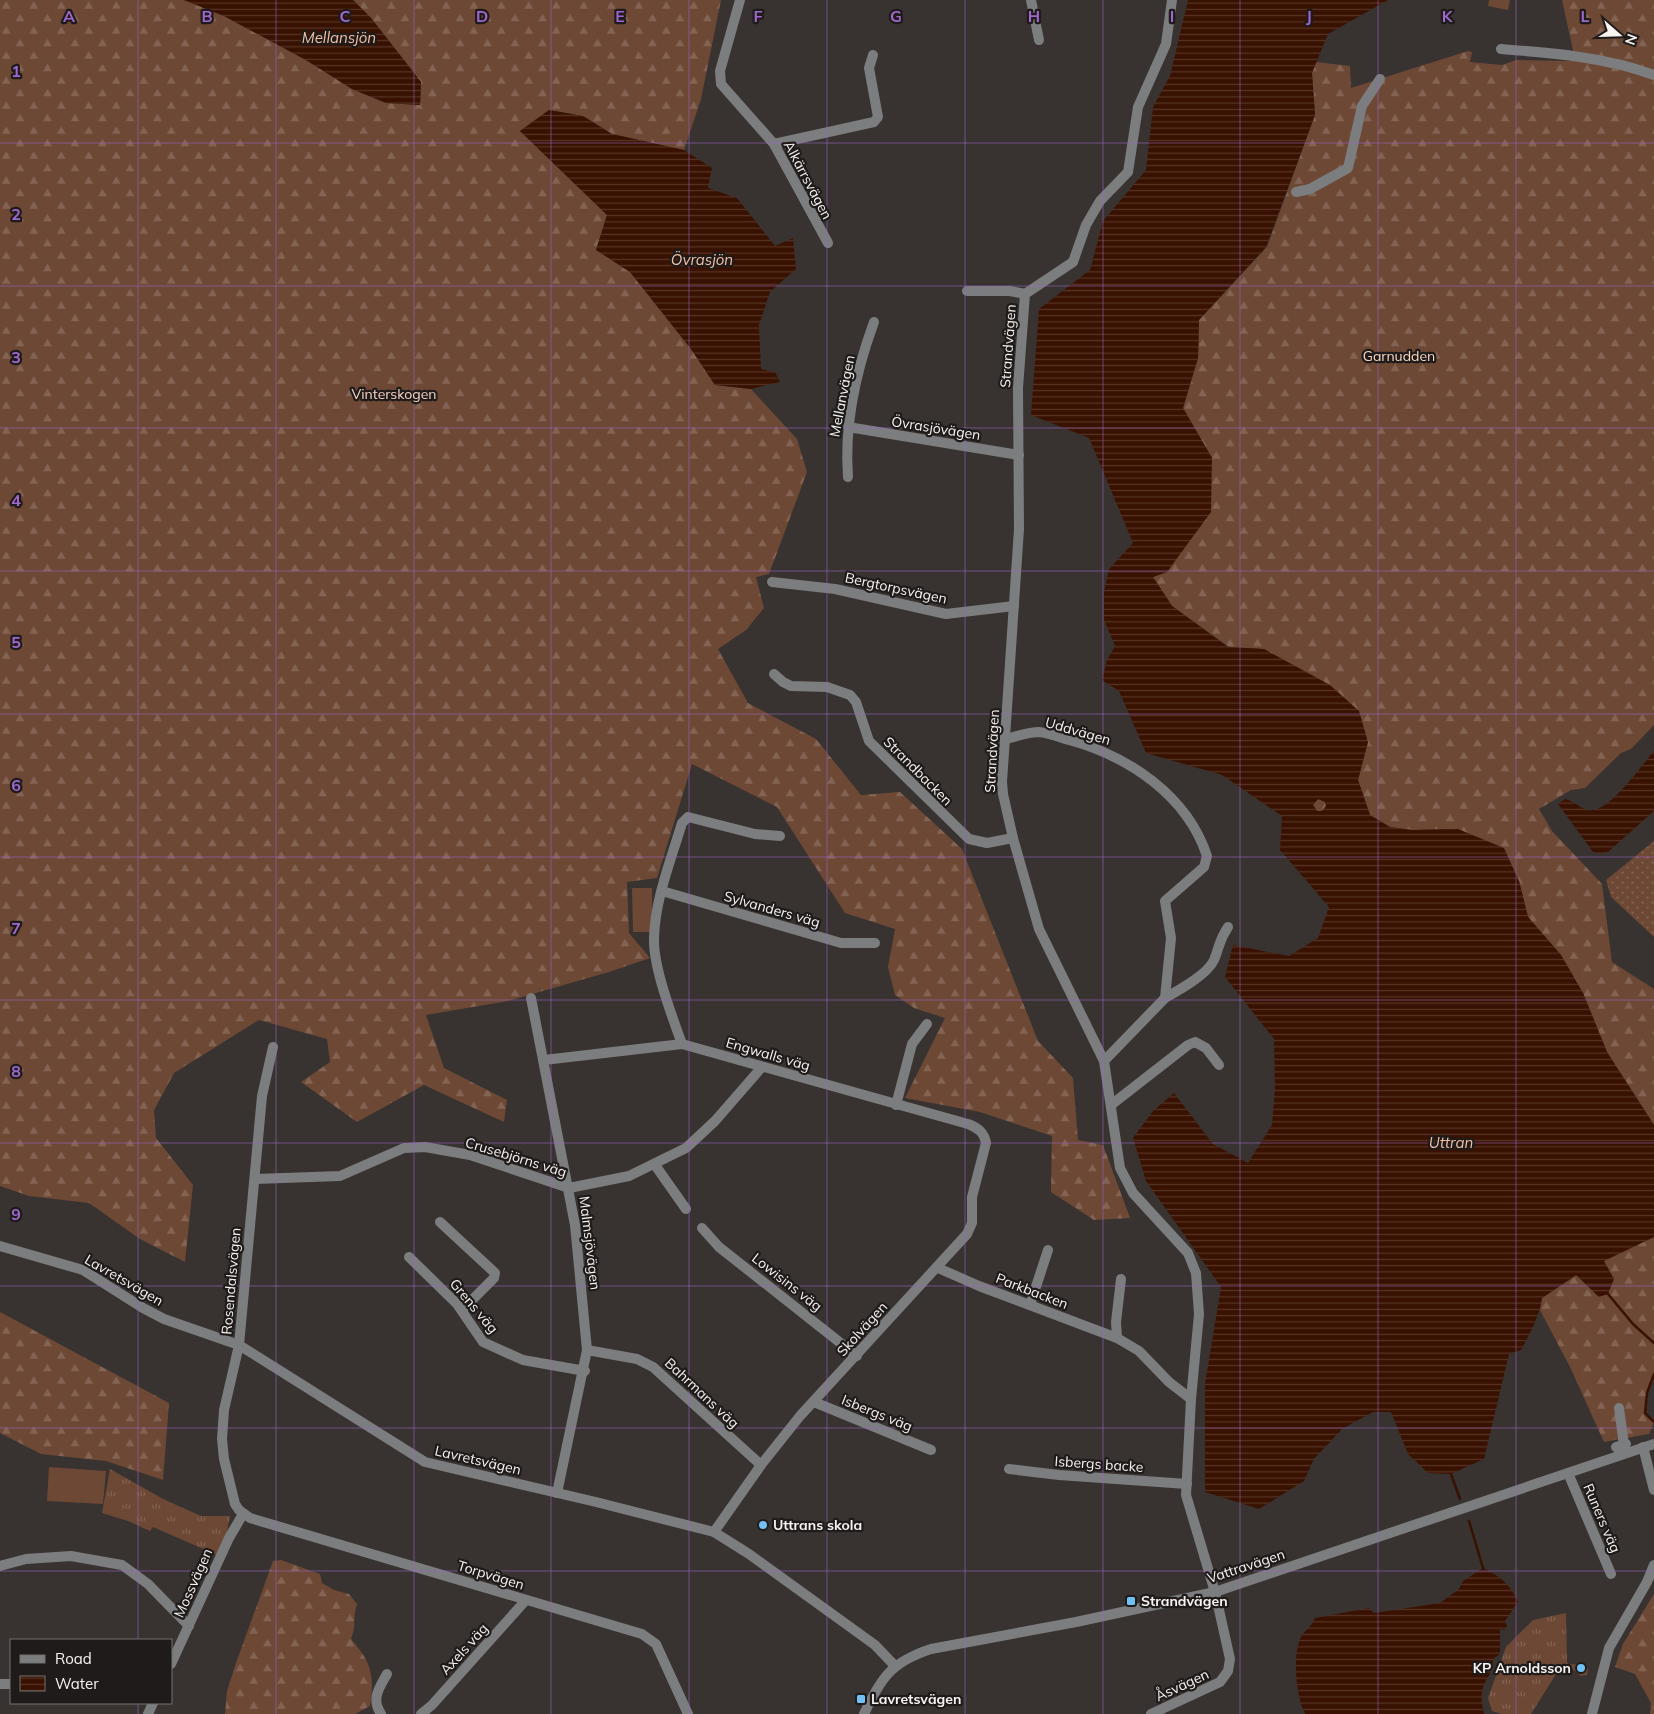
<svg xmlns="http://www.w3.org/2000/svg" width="1654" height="1714" font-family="Mulish,sans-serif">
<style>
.grass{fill:url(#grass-tufts)}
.forest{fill:url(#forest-firs)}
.garden{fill:url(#garden-dots)}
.pitch{fill:#6d4835}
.water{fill:url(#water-rules);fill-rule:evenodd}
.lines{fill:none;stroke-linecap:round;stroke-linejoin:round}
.stream{stroke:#391100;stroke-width:2.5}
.minor{stroke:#7b7d7f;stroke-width:10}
.grid{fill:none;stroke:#a068ce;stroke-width:1;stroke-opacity:0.55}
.poi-dot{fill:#71c1f4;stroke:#1e1b1a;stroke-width:2}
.labels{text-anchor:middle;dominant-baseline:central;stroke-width:4.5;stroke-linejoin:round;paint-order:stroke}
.street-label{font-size:14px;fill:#f7f3f1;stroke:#1e1b1a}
.park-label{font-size:14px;fill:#f8d4c1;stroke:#1e1b1a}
.poi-label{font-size:14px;font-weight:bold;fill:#f7f3f1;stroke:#1e1b1a;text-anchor:start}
.water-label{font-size:15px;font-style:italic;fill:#f4bfa4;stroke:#1e1b1a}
.grid-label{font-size:16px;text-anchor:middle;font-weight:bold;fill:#a068ce;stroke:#1e1b1a;stroke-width:4.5;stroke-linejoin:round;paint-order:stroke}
</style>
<defs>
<pattern id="grass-tufts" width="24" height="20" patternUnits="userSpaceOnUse" patternTransform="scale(1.25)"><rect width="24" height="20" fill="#6d4835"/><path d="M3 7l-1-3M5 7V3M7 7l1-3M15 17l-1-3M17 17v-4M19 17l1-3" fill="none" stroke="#836353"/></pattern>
<pattern id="forest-firs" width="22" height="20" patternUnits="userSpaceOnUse" patternTransform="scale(1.25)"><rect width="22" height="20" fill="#6d4835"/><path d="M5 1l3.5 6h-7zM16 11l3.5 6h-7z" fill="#836353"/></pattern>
<pattern id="garden-dots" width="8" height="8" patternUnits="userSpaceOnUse" patternTransform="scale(1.25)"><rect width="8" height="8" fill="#6d4835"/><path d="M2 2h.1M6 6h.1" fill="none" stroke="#836353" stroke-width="1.8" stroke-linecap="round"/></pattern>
<pattern id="water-rules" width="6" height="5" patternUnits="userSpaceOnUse" patternTransform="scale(1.25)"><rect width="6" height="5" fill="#391100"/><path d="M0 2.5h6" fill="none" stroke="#563426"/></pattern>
</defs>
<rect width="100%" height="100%" fill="#383330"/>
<g class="grass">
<path d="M110 1469 163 1499 201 1516H230L226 1537 217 1555 153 1527 150 1531 128 1521 102 1513Z"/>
<path d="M1566 1613 1567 1662 1569 1664 1584 1665 1588 1669 1587 1675 1581 1676 1574 1670 1561 1666 1531 1714H1502L1492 1711 1488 1698 1506 1647 1533 1620Z"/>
</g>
<g class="forest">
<path d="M0 0H184L224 16 306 60 352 89 386 103 420 105 421 82 371 18 353 0H721L701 99 684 150 612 134 583 116 549 110 520 131 607 215 596 250 630 272 691 349 715 385 751 389 797 439 807 472 769 574 756 577 764 608 746 630 718 649 748 703 816 739 861 795 900 792 962 849 1038 1041 1073 1078 1078 1140 1103 1145 1130 1218 1094 1220 1051 1192 1052 1136 980 1112 905 1098 945 1018 914 1008 895 995 888 967 895 929 845 913 777 807 692 764 657 878 627 882 629 933 650 958 609 972 508 1001 426 1015 444 1068 507 1100 504 1122 424 1085 357 1122 301 1082 330 1062 327 1039 259 1020 174 1073 154 1110 156 1138 193 1185 185 1262 140 1239 89 1203 29 1196 0 1186Z"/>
<path d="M1562 0H1654V725L1631 749 1621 753 1585 788 1571 790 1539 809 1552 831 1602 884 1612 962 1654 989V1125L1607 1052 1583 993 1561 955 1528 917 1519 881 1458 829 1412 830 1390 827 1370 815 1358 780 1368 742 1264 649 1229 647 1172 606 1153 577 1167 572 1212 458 1183 408 1198 358 1199 320 1267 247 1315 115 1312 73 1316 62 1350 66 1351 88 1468 51 1472 52 1470 62 1502 65 1516 60 1570 61 1573 50Z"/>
<path d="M1318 799 1325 801 1326 806 1323 811H1317L1313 805Z"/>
<path d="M1654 1237V1374L1647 1393 1645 1413 1654 1422 1649 1434 1604 1442 1571 1369 1540 1310 1542 1298 1577 1275 1599 1297 1603 1261Z"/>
<path d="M0 1312 169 1403 163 1480 106 1461 41 1454 0 1433Z"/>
<path d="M281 1560 320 1574 322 1583 334 1590 349 1594 357 1604C352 1619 357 1624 351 1639 371 1662 375 1675 370 1706L355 1714H225L227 1691 236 1663 273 1561Z"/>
<path d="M1654 1594V1714H1650L1651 1703 1635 1674 1615 1667 1623 1644Z"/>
</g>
<path class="garden" d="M1654 841V937L1611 897 1606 880Z"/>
<g class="pitch">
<path d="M1489 0H1510L1508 10 1488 6Z"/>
<path d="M632 888H652V932H633Z"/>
<path d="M49 1467 106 1471 103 1504 47 1501Z"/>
</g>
<g class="water">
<path d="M184 0H353L371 18 421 82 420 105 386 103 352 89 306 60 224 16Z"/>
<path d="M1188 0H1388L1328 34 1312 73 1315 115 1266 247 1199 320 1198 358 1183 408 1212 458 1211 512 1167 572 1153 577 1172 606 1228 647 1264 649 1330 685 1359 711 1368 742 1358 780 1370 815 1390 827 1412 830 1458 829 1504 848 1519 881 1528 917 1561 955 1583 993 1607 1052 1654 1125V1237L1604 1261 1614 1279 1608 1294 1599 1297 1576 1275 1542 1298C1539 1318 1530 1333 1521 1350L1509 1354 1484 1459 1451 1474 1428 1473 1408 1454 1391 1412H1373L1342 1429 1314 1459 1304 1481 1259 1509 1205 1492V1384L1221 1287 1146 1181 1133 1138 1153 1111 1174 1093 1213 1144 1248 1163 1272 1125 1275 1089 1274 1039 1225 977 1233 945 1289 956 1318 938 1329 907 1280 850 1282 816 1222 775 1146 753 1119 691 1102 680 1107 660 1115 646 1104 620V592L1109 569 1133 543 1089 438 1031 415 1039 309 1090 270 1103 221 1146 170 1153 107 1170 76ZM1318 799 1325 802 1326 806 1322 811H1317L1313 805Z"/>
<path d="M549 110 583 116 612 134 684 150 712 168 708 188 737 198 775 246 793 238 796 269 770 292 759 325 761 369 775 372 780 382 751 389 715 385 691 349 630 272 596 250 607 215 520 131Z"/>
<path d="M1654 751V811L1608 852 1600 854 1593 852 1558 804 1565 799C1575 801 1583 812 1593 810 1612 808 1642 765 1654 751Z"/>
<path d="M1483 1568C1499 1575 1511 1585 1518 1602L1505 1621 1507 1626 1504 1630 1500 1629V1654L1493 1659C1492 1675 1489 1673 1484 1685 1480 1694 1482 1705 1484 1714H1305C1296 1696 1292 1655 1301 1637 1305 1630 1313 1625 1315 1618L1369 1608 1374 1613 1440 1603 1459 1589 1463 1581Z"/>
</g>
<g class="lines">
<g class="stream">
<path d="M1608 1294 1633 1324 1654 1343"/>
<path d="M1654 1374 1647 1393 1645 1413 1654 1422"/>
<path d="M1451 1474 1460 1499"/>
<path d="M1469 1521 1483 1568"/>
</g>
<g class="minor">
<path d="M740 0 720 71 721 84 774 144 828 243"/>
<path d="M1031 0 1039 40"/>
<path d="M1501 49C1552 53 1606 57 1654 75"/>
<path d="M774 144 874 122 878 117 869 68 873 55"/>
<path d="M1296 192 1310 189 1348 168 1362 106 1380 79"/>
<path d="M967 291H1010L1025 294"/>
<path d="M848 427 1019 455"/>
<path d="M848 477C844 425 856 371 874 322"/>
<path d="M772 582 835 589 946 614 1014 606"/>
<path d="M774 674 783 682 791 686 827 687 850 695 856 702 869 741 969 839 987 843 1013 838"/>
<path d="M1005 739C1015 737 1028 732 1039 732 1049 733 1059 737 1069 740 1128 756 1187 795 1207 856L1204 867 1165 901 1171 938 1165 998 1104 1061"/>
<path d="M662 891 841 943H875"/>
<path d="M531 998 575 1225 587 1350 557 1493"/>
<path d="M1165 998C1179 990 1207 975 1214 960 1220 946 1218 942 1228 927"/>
<path d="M682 1044C672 1016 653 967 654 938 655 899 671 860 682 823L688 817 755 834 780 836"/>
<path d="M273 1047 262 1096 239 1345 224 1410 222 1439 224 1459 235 1504 239 1510 250 1518 642 1634 656 1644 688 1714"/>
<path d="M544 1060 682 1044 968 1124C978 1128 984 1132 986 1143L972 1197V1223L967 1234 800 1416 761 1465 714 1532"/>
<path d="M896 1105 912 1044 927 1024"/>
<path d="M1111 1105 1188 1045 1195 1042 1206 1048 1219 1065"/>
<path d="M655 1165 686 1209"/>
<path d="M255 1179 340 1176 404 1148 425 1147 470 1155 569 1188 629 1176 686 1148 715 1121 762 1067"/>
<path d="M440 1222 495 1273 494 1278 462 1310"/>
<path d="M702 1228 719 1247 857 1356"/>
<path d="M0 1246 83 1270 143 1308 164 1319 239 1345 425 1462 596 1502 714 1532 749 1554 875 1645 895 1666"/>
<path d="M409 1257 457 1304 483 1342 523 1360 585 1371"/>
<path d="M938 1268 979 1286 1117 1338 1139 1351 1169 1382 1191 1399"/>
<path d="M1030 1305 1048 1250"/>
<path d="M1117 1338 1116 1322 1121 1279"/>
<path d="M587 1350 637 1359 653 1367 761 1465"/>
<path d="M814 1402 931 1450"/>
<path d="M1619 1408 1625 1453"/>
<path d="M1616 1447 1626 1444"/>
<path d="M1643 1447 1654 1490"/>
<path d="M1009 1469 1059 1475 1187 1484"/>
<path d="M1568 1473 1611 1574"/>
<path d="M0 1566 26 1559 71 1556 122 1565 148 1584 189 1626"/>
<path d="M171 1664 229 1538 243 1514"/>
<path d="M0 1684H11"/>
<path d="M148 1714 153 1703"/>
<path d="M381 1714C371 1699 379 1688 387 1674"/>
<path d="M421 1714 432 1705 526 1600"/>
<path d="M864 1714C881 1678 891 1662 931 1649L1076 1622 1215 1592 1654 1444"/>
<path d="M1151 1714 1220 1682 1228 1671 1230 1659 1215 1592 1186 1495 1191 1399 1199 1314 1196 1273 1188 1253 1133 1193 1120 1168 1104 1061 1039 929 1013 838 1003 794 1002 782 1019 529 1018 388 1025 294 1073 262 1086 225 1100 201 1128 172 1138 107 1166 44 1172 0"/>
<path d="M1592 1714 1609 1648 1647 1582 1654 1565"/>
</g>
</g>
<path class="grid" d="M138 0V1640M276 0V1714M414 0V1714M551 0V1714M689 0V1714M827 0V1714M965 0V1714M1103 0V1714M1240 0V1714M1378 0V1714M1516 0V1714M0 143H1654M0 286H1654M0 428H1654M0 571H1654M0 714H1654M0 857H1654M0 1000H1654M0 1143H1654M0 1286H1654M0 1428H1654M0 1571H1654M138 1703V1714"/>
<g class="poi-dot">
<circle cx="763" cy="1525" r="5"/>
<rect x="1126" y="1596" width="10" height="10" rx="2.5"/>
<circle cx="1581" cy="1668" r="5"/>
<rect x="856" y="1694" width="10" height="10" rx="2.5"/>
</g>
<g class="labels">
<g class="street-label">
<text transform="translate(808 180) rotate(62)">Alkärrsvägen</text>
<text transform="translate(1008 346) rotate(-86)">Strandvägen</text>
<text transform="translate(842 396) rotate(-79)">Mellanvägen</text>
<text transform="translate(936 428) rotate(9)">Övrasjövägen</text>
<text transform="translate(896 588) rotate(12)">Bergtorpsvägen</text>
<text transform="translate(1078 731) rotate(16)">Uddvägen</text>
<text transform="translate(992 751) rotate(-87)">Strandvägen</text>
<text transform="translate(918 771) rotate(45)">Strandbacken</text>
<text transform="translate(772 909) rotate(16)">Sylvanders väg</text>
<text transform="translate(768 1054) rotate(16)">Engwalls väg</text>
<text transform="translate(516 1157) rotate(17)">Crusebjörns väg</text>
<text transform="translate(590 1243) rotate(83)">Malmsjövägen</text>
<text transform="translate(124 1280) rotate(30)">Lavretsvägen</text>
<text transform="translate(231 1281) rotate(-85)">Rosendalsvägen</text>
<text transform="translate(787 1282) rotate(38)">Lowisins väg</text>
<text transform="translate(1032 1291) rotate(21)">Parkbacken</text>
<text transform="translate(474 1306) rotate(50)">Grens väg</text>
<text transform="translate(862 1329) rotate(-48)">Skolvägen</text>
<text transform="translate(702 1393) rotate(43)">Bahrmans väg</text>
<text transform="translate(877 1413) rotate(22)">Isbergs väg</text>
<text transform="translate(478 1460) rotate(13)">Lavretsvägen</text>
<text transform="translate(1099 1464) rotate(4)">Isbergs backe</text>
<text transform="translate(1602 1518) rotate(67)">Runers väg</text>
<text transform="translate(1246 1566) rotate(-18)">Vattravägen</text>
<text transform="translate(491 1575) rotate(17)">Torpvägen</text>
<text transform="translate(193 1583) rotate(-66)">Mossvägen</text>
<text transform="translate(464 1649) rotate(-48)">Axels väg</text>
<text transform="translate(1182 1685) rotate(-25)">Åsvägen</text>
</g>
<g class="park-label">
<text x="1399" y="356">Garnudden</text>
<text x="394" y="394">Vinterskogen</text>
</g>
<g class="poi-label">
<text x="773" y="1525">Uttrans skola</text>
<text x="1141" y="1601">Strandvägen</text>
<text x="1571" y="1668" text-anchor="end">KP Arnoldsson</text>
<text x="871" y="1699">Lavretsvägen</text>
</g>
<g class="water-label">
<text x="339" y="37">Mellansjön</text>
<text x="702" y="259">Övrasjön</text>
<text x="1451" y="1142">Uttran</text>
</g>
</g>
<g class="grid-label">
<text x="69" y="22">A</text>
<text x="207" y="22">B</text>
<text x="345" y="22">C</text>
<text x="482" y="22">D</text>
<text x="620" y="22">E</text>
<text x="758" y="22">F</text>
<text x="896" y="22">G</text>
<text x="1034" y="22">H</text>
<text x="1172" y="22">I</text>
<text x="1309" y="22">J</text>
<text x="1447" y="22">K</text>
<text x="1585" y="22">L</text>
<text x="16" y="77">1</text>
<text x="16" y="220">2</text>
<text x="16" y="363">3</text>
<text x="16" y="506">4</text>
<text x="16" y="648">5</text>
<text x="16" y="791">6</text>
<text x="16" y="934">7</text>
<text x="16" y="1077">8</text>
<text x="16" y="1220">9</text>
</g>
<rect x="10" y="1639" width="162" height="65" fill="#1e1b1a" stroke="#757170"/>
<rect x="20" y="1655" width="25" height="8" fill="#7b7d7f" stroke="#757170"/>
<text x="55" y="1664" font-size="15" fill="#f7f3f1">Road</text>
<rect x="20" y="1676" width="25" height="15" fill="url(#water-rules)" stroke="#757170"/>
<text x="55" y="1689" font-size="15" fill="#f7f3f1">Water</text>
<g transform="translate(1619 35) rotate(110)" stroke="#1e1b1a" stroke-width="4" paint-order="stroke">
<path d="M0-4L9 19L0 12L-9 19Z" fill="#f7f3f1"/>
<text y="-8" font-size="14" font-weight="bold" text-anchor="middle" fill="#f7f3f1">N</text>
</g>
</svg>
